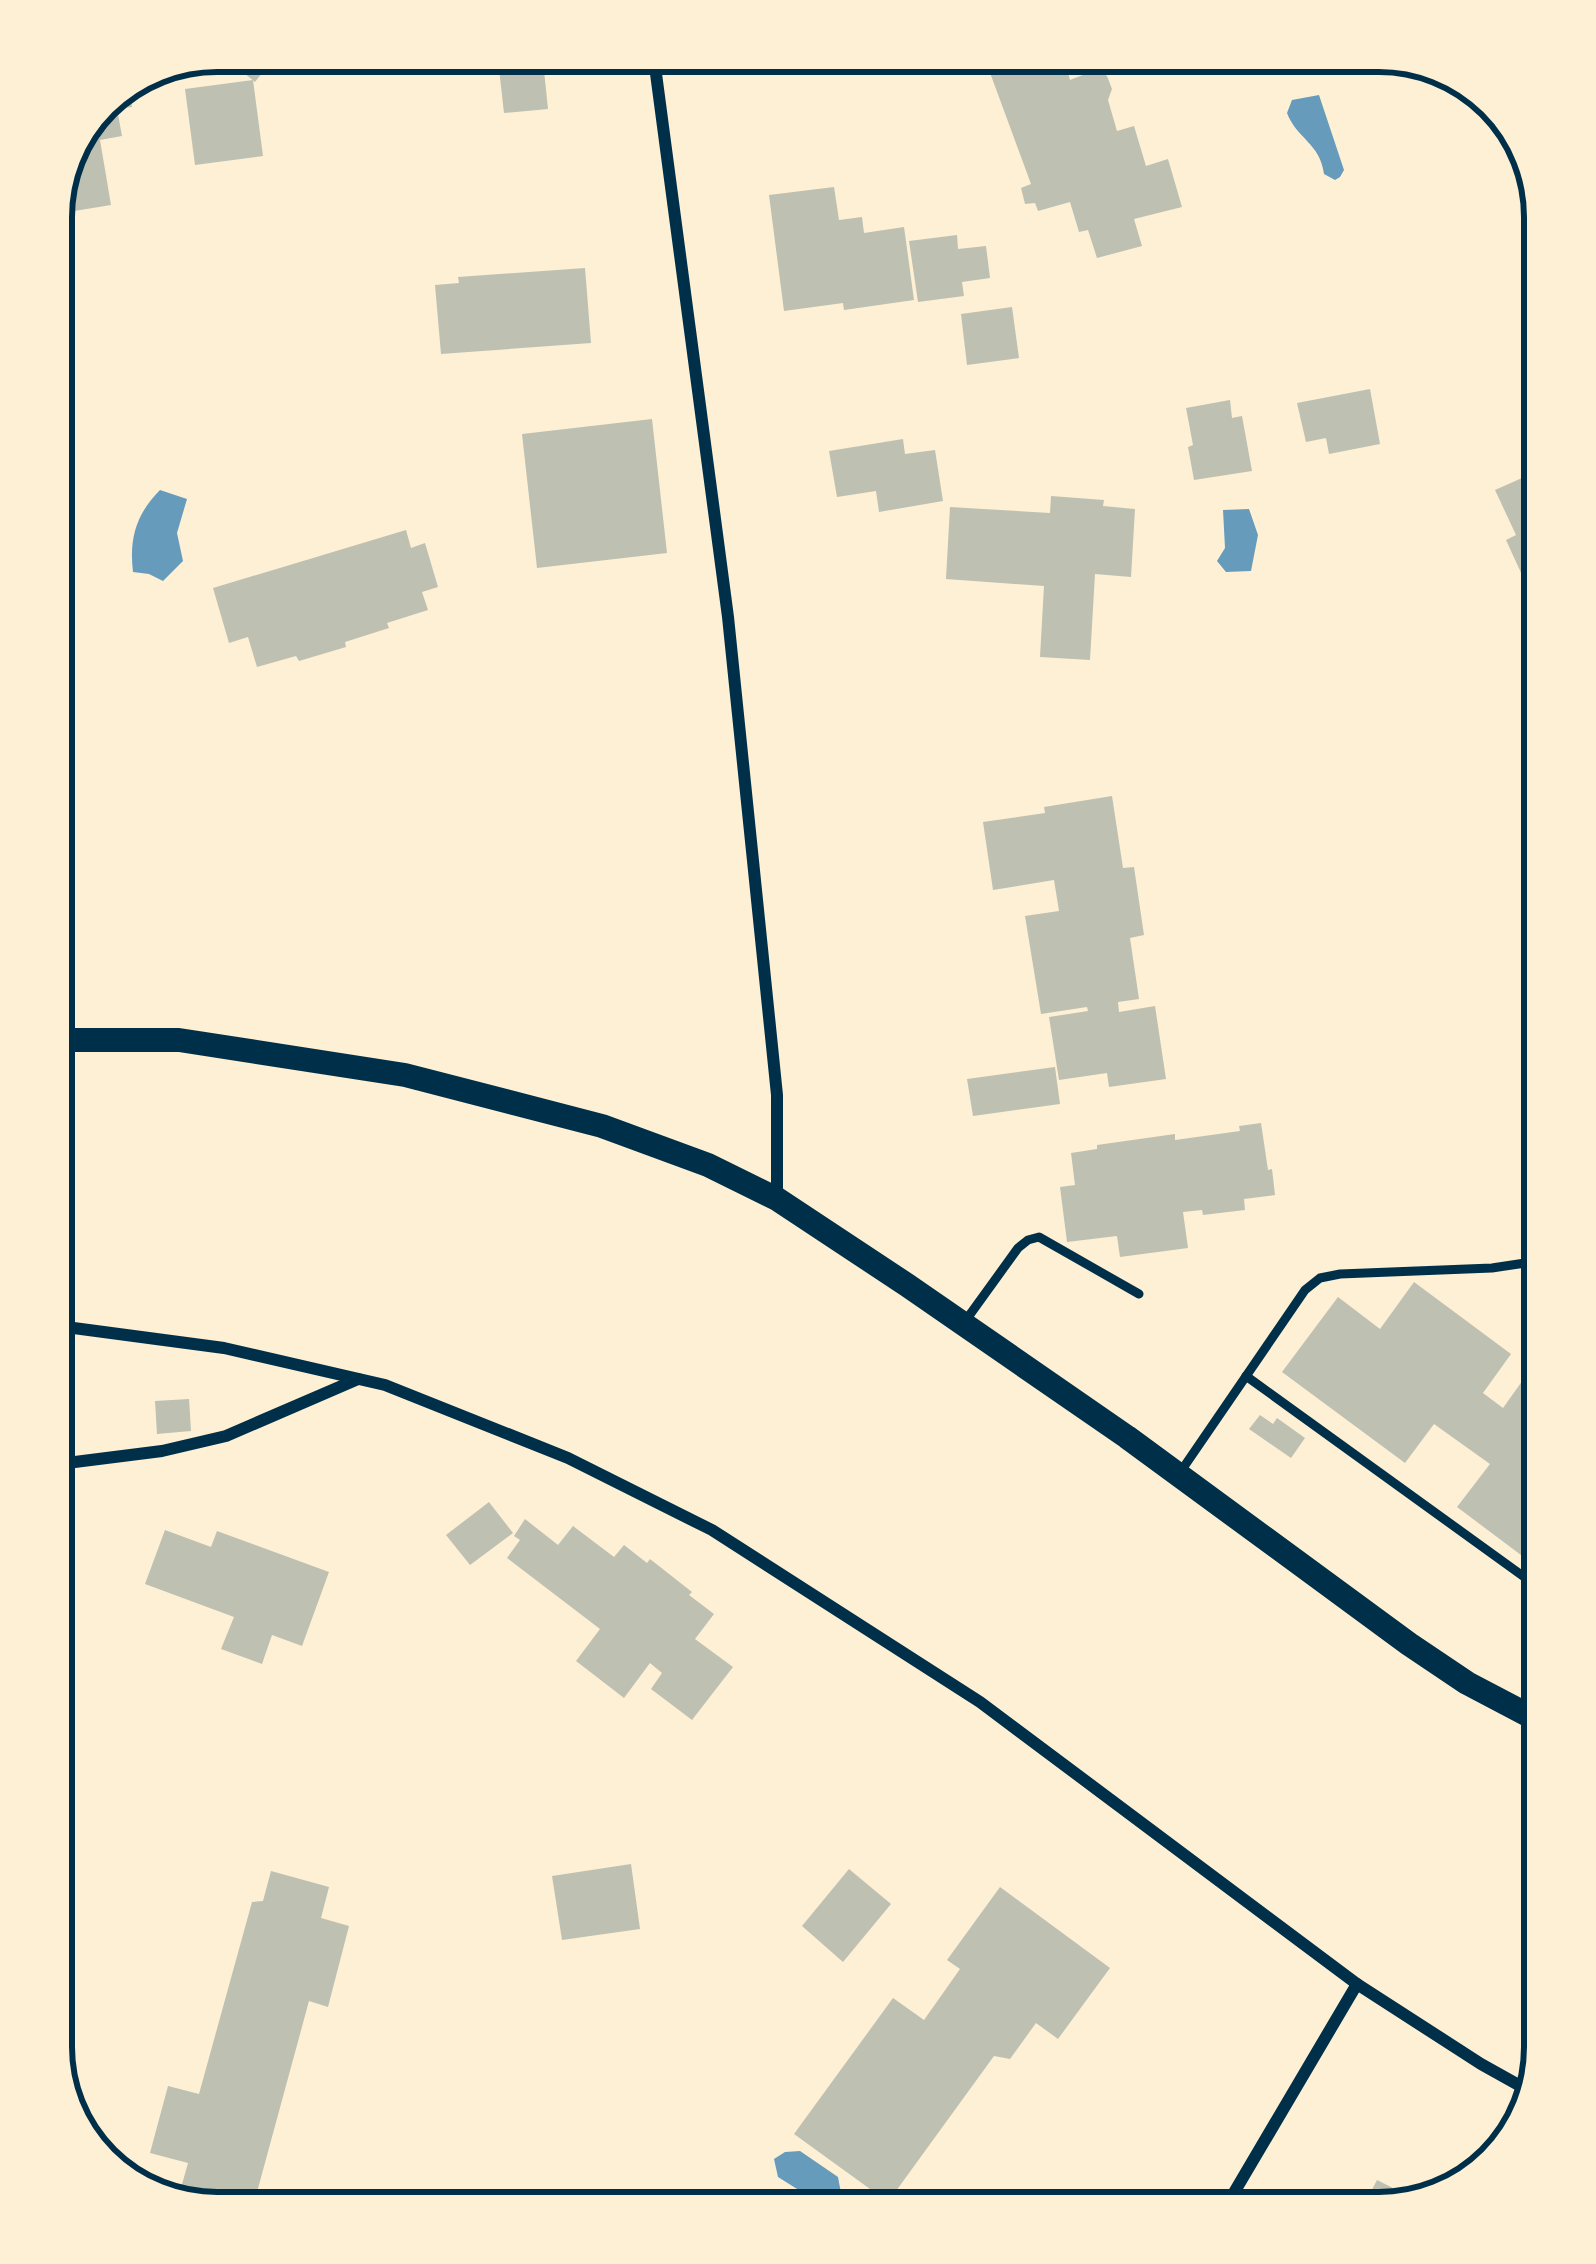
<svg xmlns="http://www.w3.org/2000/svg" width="1596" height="2264" font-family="Arial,sans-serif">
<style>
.water{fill:#669bbc}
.building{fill:#bec0b2}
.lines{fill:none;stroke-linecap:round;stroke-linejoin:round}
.service{stroke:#003049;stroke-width:9}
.minor{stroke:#003049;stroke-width:12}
.secondary{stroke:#003049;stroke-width:24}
.rim{fill:none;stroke:#003049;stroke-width:6}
</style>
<rect width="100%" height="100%" fill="#fdf0d5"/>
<g class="water">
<path d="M1319 95 1344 170 1340 177 1335 180 1324 174C1320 143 1297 139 1287 113L1292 100Z"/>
<path d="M160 490 187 499 177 533 183 561 163 581 149 574 133 572C129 539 136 514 160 490Z"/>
<path d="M1249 509 1258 535 1251 571 1226 572 1217 561 1225 548 1223 510Z"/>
<path d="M800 2151 838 2177 842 2198 829 2205 821 2204 778 2177 774 2159 785 2152Z"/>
</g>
<g class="building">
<path d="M217 51H302L286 71 272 60 255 82Z"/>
<path d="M497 51H542L548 109 504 113Z"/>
<path d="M825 51H888L889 57 827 65Z"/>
<path d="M982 51H1076L1080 70 1068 73 1070 80 1098 69 1107 76 1112 89 1108 100 1117 131 1134 126 1146 166 1168 159 1182 207 1134 219 1142 246 1097 258 1088 230 1079 232 1070 202 1038 211 1035 203 1025 204 1021 188 1031 184Z"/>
<path d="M253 80 263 156 195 165 185 89Z"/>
<path d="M129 85 132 107 117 109 122 136 100 140 111 205 56 214 54 200 107 93Z"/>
<path d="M834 187 839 220 862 217 864 233 904 227 914 300 844 310 843 303 784 311 769 195Z"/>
<path d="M957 235 958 249 986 246 990 278 962 282 964 296 918 302 909 241Z"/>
<path d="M585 268 591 343 441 354 435 285 459 283 458 277Z"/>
<path d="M1012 307 1019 358 967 365 961 314Z"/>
<path d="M1370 389 1380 444 1329 454 1326 438 1306 442 1297 403Z"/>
<path d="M1230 400 1232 418 1242 416 1252 471 1194 480 1188 447 1193 445 1186 408Z"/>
<path d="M652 419 667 553 537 568 522 434Z"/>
<path d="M903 439 905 454 935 450 943 501 879 512 876 491 837 497 829 451Z"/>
<path d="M1545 468V607L1540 596 1533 599 1506 540 1516 535 1495 490Z"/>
<path d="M1051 496 1104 500 1103 506 1135 509 1131 577 1095 574 1090 660 1040 657 1044 586 946 579 950 507 1050 513Z"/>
<path d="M406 530 411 548 425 543 438 587 422 592 428 610 387 623 389 628 345 642 346 647 299 661 296 656 257 667 248 637 229 643 213 588Z"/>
<path d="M1112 796 1123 868 1134 867 1144 935 1130 938 1139 999 1118 1002 1119 1012 1155 1006 1166 1079 1109 1087 1107 1073 1059 1080 1049 1017 1088 1011 1087 1007 1041 1014 1025 916 1059 911 1054 880 993 890 983 822 1045 813 1044 807Z"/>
<path d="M1055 1067 1060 1104 973 1116 967 1079Z"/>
<path d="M1261 1123 1268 1170 1272 1169 1275 1195 1244 1199 1245 1210 1203 1215 1202 1210 1183 1212 1188 1248 1120 1257 1117 1236 1067 1242 1060 1187 1075 1185 1071 1153 1097 1149V1145L1175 1134V1140L1240 1131 1239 1126Z"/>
<path d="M1414 1282 1511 1354 1483 1393 1503 1408 1535 1363 1545 1370V1573L1457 1507 1490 1464 1434 1424 1405 1463 1282 1372 1338 1297 1380 1329Z"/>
<path d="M189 1399 191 1431 157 1434 155 1401Z"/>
<path d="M1260 1415 1273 1424 1277 1418 1305 1438 1291 1458 1249 1429Z"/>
<path d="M489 1502 513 1533 470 1565 446 1535Z"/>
<path d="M525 1519 558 1545 573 1526 614 1557 624 1545 647 1563 650 1559 692 1592 689 1595 714 1614 695 1639 733 1667 692 1720 651 1689 662 1673 650 1663 624 1698 576 1661 600 1629 507 1558 520 1540 514 1536Z"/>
<path d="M165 1530 211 1547 217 1531 329 1572 302 1646 272 1635 262 1664 221 1649 234 1617 145 1584Z"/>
<path d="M631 1864 640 1929 562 1940 552 1876Z"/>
<path d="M849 1869 891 1904 843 1962 802 1926Z"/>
<path d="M271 1871 329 1887 321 1918 349 1926 328 2007 309 2001 253 2207 181 2188 188 2163 150 2153 168 2086 199 2094 252 1902 263 1901Z"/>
<path d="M1000 1887 1110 1968 1058 2039 1036 2023 1010 2059 994 2056 888 2202 794 2134 893 1998 924 2020 960 1969 947 1960Z"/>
<path d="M1377 2180 1421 2202 1379 2213H1360Z"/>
</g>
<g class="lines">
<g class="service">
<path d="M966 1320 1018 1248 1028 1240 1039 1237 1139 1294"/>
<path d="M1246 1376 1545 1592"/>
<path d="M1179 1474 1305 1290 1320 1278 1340 1274 1492 1268 1545 1260"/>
</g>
<g class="minor">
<path d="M653 51 728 617 777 1095V1198"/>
<path d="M51 1325 224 1348 385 1385 568 1458 712 1530 980 1702 1357 1984 1481 2064 1533 2093"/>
<path d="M51 1465 162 1451 226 1436 358 1379"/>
<path d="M1222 2213 1357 1984"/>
</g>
<path class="secondary" d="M51 1040H179L405 1075 602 1126 708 1165 777 1199 907 1285 1127 1437 1409 1644 1467 1683 1545 1724"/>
</g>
<path d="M0 0H1596V2264H0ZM217 72H1379A145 145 0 0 1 1524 217V2047A145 145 0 0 1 1379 2192H217A145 145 0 0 1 72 2047V217A145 145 0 0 1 217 72Z" fill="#fdf0d5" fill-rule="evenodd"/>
<path class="rim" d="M217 72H1379A145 145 0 0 1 1524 217V2047A145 145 0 0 1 1379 2192H217A145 145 0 0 1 72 2047V217A145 145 0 0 1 217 72Z"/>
</svg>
